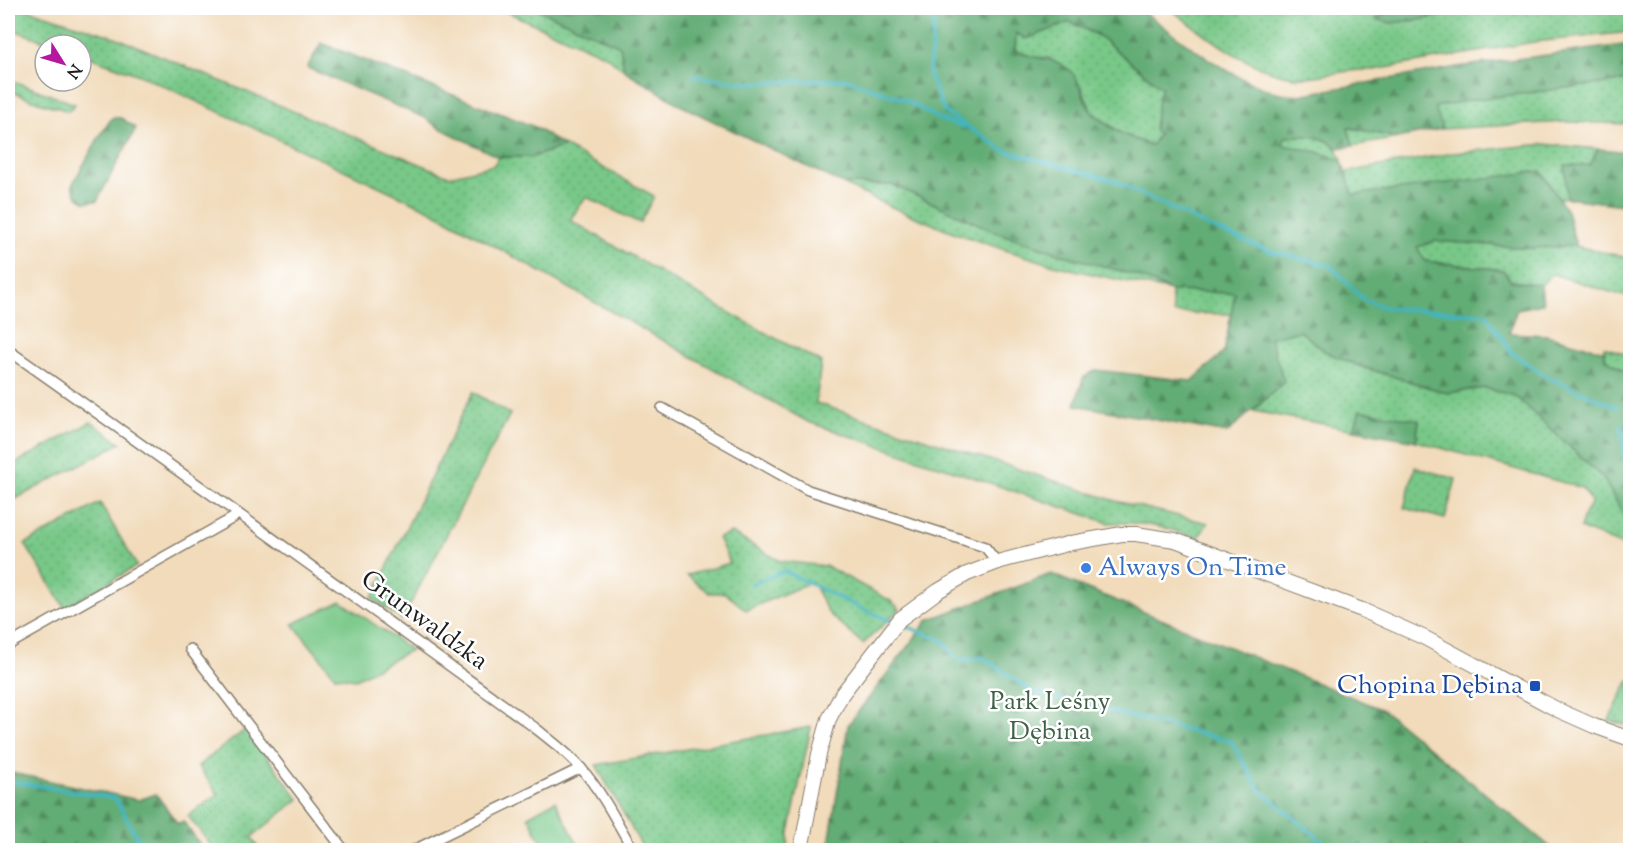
<svg xmlns="http://www.w3.org/2000/svg" width="1638" height="858" font-family="'Sorts Mill Goudy',serif">
<style>
.grass{fill:url(#grass-dots);stroke:#4a7252;stroke-width:1.5}
.forest{fill:url(#forest-firs);stroke:#3f6448;stroke-width:1.5;fill-rule:evenodd}
.garden{fill:#78c888;stroke:#4a7252;stroke-width:1.5}
.lines{fill:none;stroke-linecap:round;stroke-linejoin:round}
.stream{stroke:#45b5bc;stroke-width:4}
.street-casing{stroke:#867c6c;stroke-width:12}
.secondary-casing{stroke:#867c6c;stroke-width:16}
.street{stroke:#fff;stroke-width:9}
.secondary{stroke:#fff;stroke-width:14}
.shop-dot{fill:#3f7fe0;stroke:#fff;stroke-width:2}
.transit-dot{fill:#1a4fb4;stroke:#fff;stroke-width:2}
.labels{text-anchor:middle;dominant-baseline:central;stroke-width:5;stroke-linejoin:round;paint-order:stroke}
.shop-label{font-size:26px;fill:#366cbe;stroke:#fff;text-anchor:start}
.street-label{font-size:26px;fill:#1c1c1c;stroke:#fff}
.transit-label{font-size:26px;fill:#164399;stroke:#fff;text-anchor:end}
.park-label{font-size:26px;fill:#416147;stroke:#fff}
</style>
<defs>
<pattern id="grass-dots" width="8" height="8" patternUnits="userSpaceOnUse" patternTransform="scale(1.5)"><rect width="8" height="8" fill="#78c888"/><path d="M2 2h.1M6 6h.1" fill="none" stroke="#67ab75" stroke-width="1.8" stroke-linecap="round"/></pattern>
<pattern id="forest-firs" width="22" height="20" patternUnits="userSpaceOnUse" patternTransform="scale(1.5)"><rect width="22" height="20" fill="#62ac74"/><path d="M5 1l3.5 6h-7zM16 11l3.5 6h-7z" fill="#508b5e"/></pattern>
</defs>
<rect width="100%" height="100%" fill="#fff"/>
<filter id="ink" filterUnits="userSpaceOnUse"><feTurbulence type="fractalNoise" baseFrequency=".0167" numOctaves="2"/><feDisplacementMap in="SourceGraphic" scale="12" xChannelSelector="R" yChannelSelector="G"/><feConvolveMatrix kernelMatrix="1 2 1 2 8 2 1 2 1" color-interpolation-filters="sRGB"/></filter>
<filter id="wash" filterUnits="userSpaceOnUse"><feTurbulence type="fractalNoise" baseFrequency=".008" numOctaves="4" result="noise"/><feDisplacementMap in="SourceGraphic" scale="24" xChannelSelector="R" yChannelSelector="G"/><feGaussianBlur stdDeviation="1.35" result="paint"/><feColorMatrix in="noise" values="0 0 0 0 0 0 0 0 0 0 0 0 0 0 0 0 0 1.4 0 .05"/><feComposite in="paint" operator="in"/></filter>
<g filter="url(#wash)">
<rect width="100%" height="100%" fill="#f1dbbb"/>
<g class="grass">
<path d="M8 8H24L115 37 449 176 494 165 498 157H533L564 146 654 196 640 223 586 197 570 220C654 268 736 319 821 362L816 403 1116 501 1208 523 1198 538C1168 528 1140 521 1109 523L808 422 432 211 142 76 81 54V45H55L8 28Z"/>
<path d="M500 8H535L620 46 624 70 606 56 500 9Z"/>
<path d="M1169 8H1395L1377 19 1391 23 1424 19 1475 8H1630V32L1534 42 1374 70C1348 68 1322 78 1296 77 1253 74 1202 33 1169 8Z"/>
<path d="M1070 22 1099 36 1162 88 1158 98 1159 134 1152 146 1128 138 1091 111 1082 88 1049 58 1027 57 1015 50 1016 33 1027 39Z"/>
<path d="M8 79 75 104 69 111 38 102 8 90Z"/>
<path d="M1630 80V124L1565 122 1442 129 1434 107 1471 100Z"/>
<path d="M1347 127 1398 138 1353 146Z"/>
<path d="M1305 135C1326 139 1336 139 1342 161L1318 152 1283 145 1285 137Z"/>
<path d="M1544 144 1598 149 1590 165 1565 166 1567 198H1558L1541 172 1352 195 1346 172 1453 153Z"/>
<path d="M843 184 893 185 996 232 1064 255 1138 276 1171 291 1235 293 1232 314 1173 313 1171 291C1132 282 1092 275 1054 265 981 244 910 218 843 184Z"/>
<path d="M1436 241 1530 248 1576 246 1630 258V298L1552 274 1541 285 1511 281 1503 270 1425 261 1417 247Z"/>
<path d="M1300 331 1326 352 1359 366 1447 393 1485 388 1515 396 1603 478 1626 519 1630 521V549L1580 528 1585 512 1591 505 1590 499 1582 488 1416 441 1419 421 1360 410 1354 430 1253 411 1284 382 1269 337Z"/>
<path d="M1604 347 1630 355V375L1605 358Z"/>
<path d="M473 392 510 414 402 620 372 598Z"/>
<path d="M91 422 121 443 8 503V467Z"/>
<path d="M1415 467 1456 479 1445 519 1404 508Z"/>
<path d="M100 503 137 566 65 608 25 544Z"/>
<path d="M731 533 780 561 826 566 891 601 900 609 863 644 829 614 812 582 746 610 725 593H709L687 575 730 563 718 538Z"/>
<path d="M1629 680H1630V727L1609 720Z"/>
<path d="M811 727 789 833 788 850H644L596 765Z"/>
<path d="M246 729 299 799 252 837 258 847 253 850H215L188 816 218 794 198 766Z"/>
</g>
<g class="forest">
<path d="M535 8H1139C1178 37 1225 76 1272 91 1281 94 1291 94 1299 95L1457 67 1630 44V80L1471 100 1435 107 1442 129 1398 138 1348 127 1353 146 1338 148C1320 134 1308 135 1285 137L1283 145 1318 152 1342 161 1353 195 1541 171 1567 211 1576 246 1530 248 1436 241 1417 247 1425 261 1503 270 1511 281 1541 285 1543 304 1517 309 1509 333 1546 335 1605 351V358L1630 375V521L1626 519 1603 478 1515 396 1485 388 1447 393 1359 366 1326 352 1300 331 1270 337 1284 382 1227 433 1075 405 1083 378 1096 370 1192 381 1224 352 1235 293 1171 291 1138 276 1064 255 996 232 893 185 843 184 682 106 624 70 620 46ZM1070 22 1099 36 1162 88 1158 98 1154 130 1159 134 1152 145C1133 140 1105 127 1092 112 1082 100 1081 78 1067 68 1050 56 1033 60 1015 50L1016 33 1026 39Z"/>
<path d="M1395 8H1475L1424 19 1391 23 1376 19Z"/>
<path d="M321 43 535 127 564 146 533 157H498L438 127 425 118 307 68Z"/>
<path d="M112 118H121L136 128 97 201 85 202 76 195 72 185 99 137Z"/>
<path d="M1598 149 1630 152V206L1567 198 1565 165H1590Z"/>
<path d="M1360 410 1419 420 1416 441 1354 430Z"/>
<path d="M1051 574 1383 710 1554 850H828L848 725 928 620Z"/>
<path d="M8 772 139 800 156 794 178 824 183 821 204 850H8Z"/>
</g>
<g class="garden">
<path d="M341 601 411 650 356 679 335 676 293 624Z"/>
<path d="M555 801 581 850H546L528 816Z"/>
</g>
<g class="lines">
<g class="stream">
<path d="M926 8 935 12 929 74 944 111 1003 150 1115 181 1209 227 1270 251 1331 266 1363 299 1387 308 1486 314 1512 353 1545 376 1617 407"/>
<path d="M694 76 748 83 846 79 905 100 939 119 964 127"/>
<path d="M1621 425 1626 463 1630 477"/>
<path d="M752 584 784 571 862 609 894 622"/>
<path d="M901 624 943 641 958 660 984 658 1033 692 1231 741 1260 790 1328 846 1329 850"/>
<path d="M8 781 115 798 144 850"/>
</g>
</g>
</g>
<g filter="url(#ink)">
<g class="lines">
<defs>
<g id="street">
<path d="M8 350C184 474 359 600 534 727 550 740 567 752 580 767 602 792 617 822 633 850"/>
<path d="M662 408 808 490 985 547 997 562"/>
<path d="M8 645 233 518 237 514"/>
<path d="M190 649 344 850"/>
<path d="M414 850 581 768"/>
</g>
<path id="secondary" d="M801 850 819 754 829 719 842 694 900 619 938 591 967 574 1001 561 1071 543 1122 534H1136L1175 540 1362 610 1425 638 1558 710 1594 726 1630 739"/>
</defs>
<use href="#street" class="street-casing"/>
<use href="#secondary" class="secondary-casing"/>
<use href="#street" class="street"/>
<use href="#secondary" class="secondary"/>
</g>
</g>
<circle class="shop-dot" cx="1086" cy="568" r="6"/>
<rect class="transit-dot" x="1529" y="680" width="12" height="12" rx="3"/>
<g class="labels">
<g class="shop-label">
<text x="1098" y="568">Always On Time</text>
</g>
<g class="street-label">
<text transform="translate(424 621) rotate(36)">Grunwaldzka</text>
</g>
<g class="transit-label">
<text x="1523" y="686">Chopina Dębina</text>
</g>
<g class="park-label">
<text x="1050" y="702">Park Leśny<tspan x="1050" dy="30">Dębina</tspan></text>
</g>
</g>
<rect width="1638" height="858" fill="none" stroke="#fff" stroke-width="30"/>
<g transform="translate(63 63) rotate(127)"><circle r="28" fill="#ffffff" stroke="#a4a4a4" stroke-width="1.5"/>
<path d="M0-4.5L10 22L0 15L-10 22Z" fill="#b5179e"/>
<text y="-9" font-size="16" font-weight="bold" text-anchor="middle" fill="#1c1c1c">N</text>
</g>
</svg>
